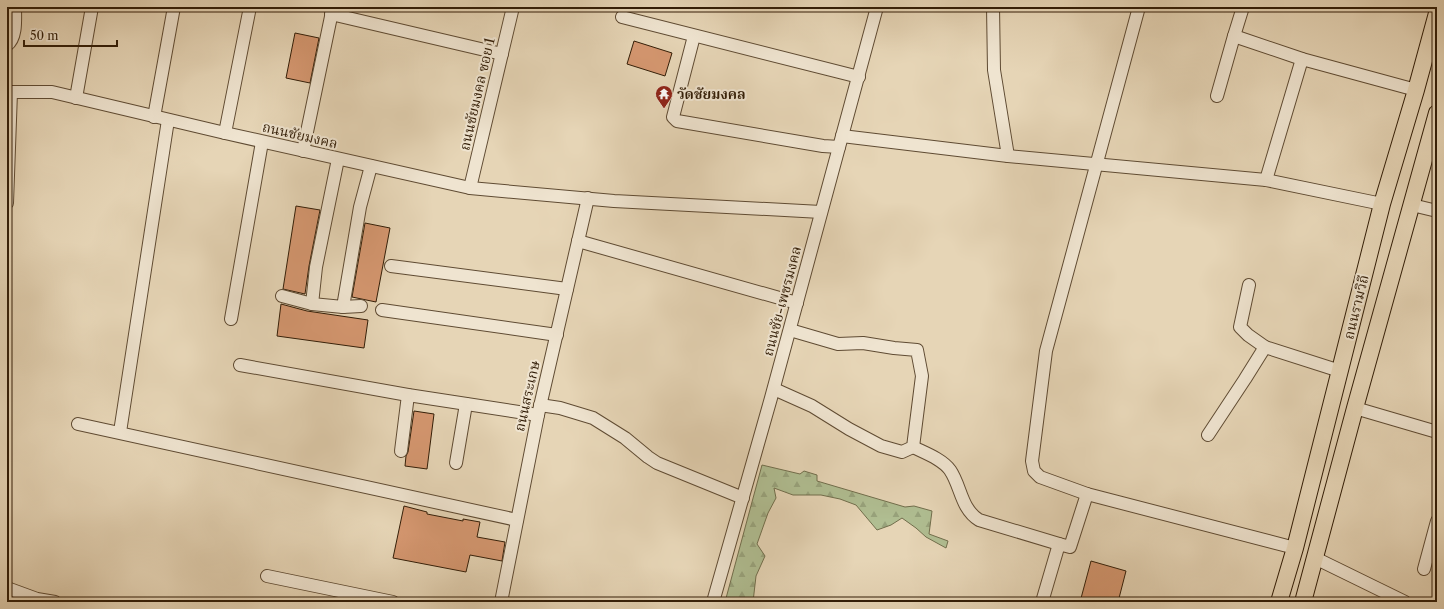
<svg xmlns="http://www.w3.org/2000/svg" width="1444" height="609" font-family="'Libre Caslon Text','Noto Serif Thai',serif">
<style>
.forest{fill:url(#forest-firs);stroke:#716e4c}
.building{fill:#d59770;stroke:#321d07}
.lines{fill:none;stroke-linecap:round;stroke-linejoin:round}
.minor-casing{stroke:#5f4b33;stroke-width:14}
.major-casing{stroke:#321d07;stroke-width:18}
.minor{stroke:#efe4d0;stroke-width:12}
.major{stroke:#e6d5b6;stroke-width:16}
.labels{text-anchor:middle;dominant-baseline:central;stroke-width:4;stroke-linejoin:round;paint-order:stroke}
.street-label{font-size:14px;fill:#321d07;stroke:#efe4d0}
.poi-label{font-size:14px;font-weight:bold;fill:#321d07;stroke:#efe4d0;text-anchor:start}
</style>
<defs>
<pattern id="forest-firs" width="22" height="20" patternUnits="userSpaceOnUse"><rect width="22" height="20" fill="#b0be92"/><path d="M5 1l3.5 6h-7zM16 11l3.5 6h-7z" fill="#98a37c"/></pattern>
</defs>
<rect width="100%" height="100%" fill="#e6d5b6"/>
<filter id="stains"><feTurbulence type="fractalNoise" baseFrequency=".005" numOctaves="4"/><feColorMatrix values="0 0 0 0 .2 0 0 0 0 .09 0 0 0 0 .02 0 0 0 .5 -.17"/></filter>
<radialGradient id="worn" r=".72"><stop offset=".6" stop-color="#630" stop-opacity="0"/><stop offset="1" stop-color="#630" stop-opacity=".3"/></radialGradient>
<path class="forest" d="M762 465 800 474 804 471 817 475V481L905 507 914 506 932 511 929 534 948 541 946 548 926 537 916 528 902 518 891 525 877 530 856 505 840 499 821 495H793L774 488 776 498 768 513 757 544 765 556 756 576 753 602H725Z"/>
<g class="building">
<path d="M295 33 319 38 310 83 286 78Z"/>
<path d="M634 41 672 53 665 76 627 64Z"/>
<path d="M296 206 320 210 309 266 305 294 283 289Z"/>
<path d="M365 223 390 228 376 302 352 297Z"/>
<path d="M281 304 307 311 368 320 364 348 277 336Z"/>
<path d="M414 411 434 414 427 469 405 466 406 456 408 452Z"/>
<path d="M404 506 427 512V514L463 521V519L480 522 477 537 505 542 502 561 470 555 466 572 393 558Z"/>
<path d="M1091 561 1126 571 1118 602H1080Z"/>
</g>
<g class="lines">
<defs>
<g id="minor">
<path d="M993 7 994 70 1008 156"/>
<path d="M331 14 502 54"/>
<path d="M622 17 859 77"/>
<path d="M694 36 673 117 677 121 823 146 839 147"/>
<path d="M1234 36 1302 59 1416 90"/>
<path d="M7 45C17 38 15 18 15 7"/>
<path d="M7 92H52L225 133 470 188 614 201 821 212"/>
<path d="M1217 96 1234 36 1243 7"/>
<path d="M76 98 92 7"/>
<path d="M154 117 174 7"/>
<path d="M225 133 250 7"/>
<path d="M842 136 1008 156 1266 180 1382 204"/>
<path d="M303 151 333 7"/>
<path d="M1266 180 1302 59"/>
<path d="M470 188 513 7"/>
<path d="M7 203 11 92"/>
<path d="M1412 205 1437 211"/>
<path d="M578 241 797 303"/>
<path d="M391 266 567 289"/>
<path d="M1249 285 1240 327 1248 335 1265 347 1340 371"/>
<path d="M282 296 312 304 343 307 360 207 371 166"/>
<path d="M312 304 316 267 338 159"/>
<path d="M343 307 361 306"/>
<path d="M382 310 557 335"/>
<path d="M231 319 262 142"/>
<path d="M240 365 408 395 538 415"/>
<path d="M774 389 812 406 849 429 881 446 902 452 913 447 922 376 917 350 894 348 863 343 838 344 790 330"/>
<path d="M540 405 560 408 593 418 625 438 648 457 657 463 743 498"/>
<path d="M1355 408 1437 432"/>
<path d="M78 424 517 520"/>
<path d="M120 432 168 120"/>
<path d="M1208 435 1245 379 1265 347"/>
<path d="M913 447C925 453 942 459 950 470 961 486 961 509 979 520L1059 544"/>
<path d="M401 451 408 395"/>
<path d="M456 463 466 404"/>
<path d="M1087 494 1040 477 1034 471 1032 461 1046 351 1139 7"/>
<path d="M1315 558 1405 602"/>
<path d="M1424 569 1437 521"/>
<path d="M267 576 393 602"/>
<path d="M7 588 37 599 55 602"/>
<path d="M501 602 538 415 588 198"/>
<path d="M713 602 771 398 877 7"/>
<path d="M1042 602 1059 544 1070 547 1087 494 1295 548"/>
</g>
<g id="major">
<path d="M1279 602 1295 548 1382 204 1416 90 1437 13"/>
<path d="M1303 602 1355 408 1437 113"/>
</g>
</defs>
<use href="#minor" class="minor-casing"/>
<use href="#major" class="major-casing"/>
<use href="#minor" class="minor"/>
<use href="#major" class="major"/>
</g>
<defs>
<symbol id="temple-pin" viewBox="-11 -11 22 30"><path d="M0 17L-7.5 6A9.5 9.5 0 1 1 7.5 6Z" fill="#8f2418" stroke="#efe4d0"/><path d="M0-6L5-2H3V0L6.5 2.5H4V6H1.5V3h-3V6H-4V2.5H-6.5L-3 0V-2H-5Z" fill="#fff"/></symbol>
</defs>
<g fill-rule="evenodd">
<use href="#temple-pin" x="654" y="84" width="20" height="27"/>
</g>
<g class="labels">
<g class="street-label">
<text transform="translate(477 94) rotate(-77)">ถนนชัยมงคล ซอย 1</text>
<text transform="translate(300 135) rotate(13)">ถนนชัยมงคล</text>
<text transform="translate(782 301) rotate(-75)">ถนนชัย-เพชรมงคล</text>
<text transform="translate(1356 307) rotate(-76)">ถนนรามวิถี</text>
<text transform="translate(527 396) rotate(-77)">ถนนสระเกษ</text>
</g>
<g class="poi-label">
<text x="677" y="94">วัดชัยมงคล</text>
</g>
</g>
<rect width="1444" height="609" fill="none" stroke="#e6d5b6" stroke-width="24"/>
<rect x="8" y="8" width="1428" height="593" fill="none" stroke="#321d07" stroke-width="2"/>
<rect x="12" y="12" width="1420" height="585" fill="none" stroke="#321d07"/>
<path d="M24 40v6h93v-6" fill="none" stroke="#321d07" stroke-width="2"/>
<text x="30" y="40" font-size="12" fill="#321d07" stroke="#efe4d0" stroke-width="3" paint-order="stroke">50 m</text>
<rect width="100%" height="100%" filter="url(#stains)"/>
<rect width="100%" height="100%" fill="url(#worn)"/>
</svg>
